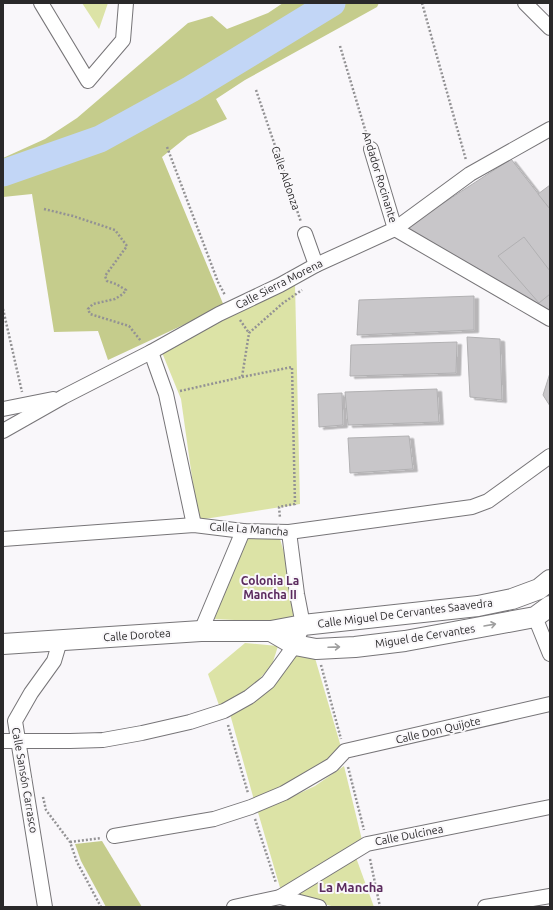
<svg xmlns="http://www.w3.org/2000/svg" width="553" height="910" font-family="Ubuntu,sans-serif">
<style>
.green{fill:#dce3a6}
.forest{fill:#c5cc8c}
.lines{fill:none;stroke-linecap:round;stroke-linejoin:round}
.river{stroke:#c2d6f6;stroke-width:27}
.building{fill:#c8c6c9;stroke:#b1b0b2;filter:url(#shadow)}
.street-casing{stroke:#777578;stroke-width:16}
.secondary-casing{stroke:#777578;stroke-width:22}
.path{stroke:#939294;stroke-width:2.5;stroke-dasharray:2 2;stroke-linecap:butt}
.street{stroke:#fff;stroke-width:14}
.secondary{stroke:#fff;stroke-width:20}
.oneway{stroke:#9f9f9f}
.labels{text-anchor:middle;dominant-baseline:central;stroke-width:4;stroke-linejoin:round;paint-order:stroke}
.street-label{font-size:11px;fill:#2a292a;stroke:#f9f7fa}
.neighbourhood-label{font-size:12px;font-weight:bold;fill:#5b2b5e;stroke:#f9f7fa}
.quarter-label{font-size:13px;font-weight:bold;fill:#5b2b5e;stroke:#f9f7fa}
</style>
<defs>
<filter id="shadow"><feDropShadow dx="4.5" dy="2.5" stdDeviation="0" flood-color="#0004"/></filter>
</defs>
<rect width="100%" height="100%" fill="#f9f7fa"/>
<g class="green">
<path d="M82 3H108L99 29Z"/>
<path d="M295 284 300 504 198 520 181 399 161 350Z"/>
<path d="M245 536 280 539C286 559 297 596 293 617L276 622 213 619Z"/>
<path d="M245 643 278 646 272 665 254 685 220 708 208 674Z"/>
<path d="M300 650 315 658 341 747 330 762 286 785 254 800 230 714Z"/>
<path d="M344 766 362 840 281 891 257 809 283 801 315 786Z"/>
<path d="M354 852 374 907H335L290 895Z"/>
</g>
<g class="forest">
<path d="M283 3H379L377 7 245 80 216 99 227 119 188 136 162 157 224 306 108 360 98 331 54 332 32 194 3 197V158L45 139 77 118 188 23 212 16 227 29 268 13Z"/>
<path d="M102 841 142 907H106L81 861 75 844Z"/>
</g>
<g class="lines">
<path class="river" d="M3 173 100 139 191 89 332 3"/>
</g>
<g class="building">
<path d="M511 159 550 209V313L402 230Z"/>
<path d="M550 185V209L538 194Z"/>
<path d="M524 237 550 271V294L539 303 498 256Z"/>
<path d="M474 296V330L357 335 359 300Z"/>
<path d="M467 337 500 339 502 400 470 397Z"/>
<path d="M457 342 456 373 350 376 351 345Z"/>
<path d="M550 373V406L543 395Z"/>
<path d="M437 389 439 422 348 425 345 392Z"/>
<path d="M342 393 343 425 319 427 318 394Z"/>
<path d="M409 436 413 469 350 473 348 438Z"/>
</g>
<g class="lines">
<defs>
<g id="street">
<path d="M41 3 88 81 123 40 126 3"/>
<path d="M525 3 550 28"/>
<path d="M371 149 395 229 550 319"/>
<path d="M305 234 316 265"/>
<path d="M151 352 166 394 194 525"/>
<path d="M3 409 53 399"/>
<path d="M3 431 63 397 151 352 219 314 280 285 316 265 395 229 470 174 550 129"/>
<path d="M3 539 194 525 243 531 289 532 472 507 488 501 550 456"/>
<path d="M535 617 550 654"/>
<path d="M201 631 243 531"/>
<path d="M3 741H70L103 740 142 733 190 722 224 711 249 697 268 682 295 645 303 625 297 594 289 532"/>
<path d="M114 836 214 819 251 807 284 793 332 765 345 751 550 704"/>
<path d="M280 897 367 844 550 807"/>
<path d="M45 907 15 721 31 693 54 661 60 641"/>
<path d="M234 907 280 897 319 907"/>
<path d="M485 907 550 896"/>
</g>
<g id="secondary">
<path d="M271 631 295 645 316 649 355 647 405 641 535 617 550 606"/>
<path d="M3 644 201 631H271L303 625 478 606 512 599 539 589 550 580"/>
</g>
</defs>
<use href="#street" class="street-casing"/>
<use href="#secondary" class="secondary-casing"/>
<g class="path">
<path d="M422 3 466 160"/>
<path d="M340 46 367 136"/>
<path d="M256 90 301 222"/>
<path d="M167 147 218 282 225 295"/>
<path d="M44 209 73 216 115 230 127 246 105 276 107 281 116 284 126 290 123 294 115 299 93 304 88 309 90 314 129 326 141 341"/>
<path d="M3 309 22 392"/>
<path d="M240 320 249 333"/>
<path d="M242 377 292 367 295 504 279 507 280 518"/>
<path d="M180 391 242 377 249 333 283 303 302 290"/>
<path d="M321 665 341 739"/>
<path d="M228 725 248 793"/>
<path d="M348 767 364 830"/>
<path d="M43 797 46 810 70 842 77 862 101 907"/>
<path d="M255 819 276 883"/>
<path d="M70 842 101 838"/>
<path d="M370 859 380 907"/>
</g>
<use href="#street" class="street"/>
<use href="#secondary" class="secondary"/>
</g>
<defs><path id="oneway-shaft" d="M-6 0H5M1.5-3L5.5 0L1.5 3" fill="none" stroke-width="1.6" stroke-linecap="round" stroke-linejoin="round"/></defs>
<g class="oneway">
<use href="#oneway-shaft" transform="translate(490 625) rotate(-10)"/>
<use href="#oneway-shaft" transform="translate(334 647) rotate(-2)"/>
</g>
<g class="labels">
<g class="street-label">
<text transform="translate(380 177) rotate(73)">Andador Rocinante</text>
<text transform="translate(286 178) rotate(71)">Calle Aldonza</text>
<text transform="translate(279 284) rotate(-27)">Calle Sierra Morena</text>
<text transform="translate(249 529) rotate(4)">Calle La Mancha</text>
<text transform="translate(405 613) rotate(-7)">Calle Miguel De Cervantes Saavedra</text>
<text transform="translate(137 635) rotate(-4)">Calle Dorotea</text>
<text transform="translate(425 636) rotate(-9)">Miguel de Cervantes</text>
<text transform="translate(438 730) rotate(-13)">Calle Don Quijote</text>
<text transform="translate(25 780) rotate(80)">Calle Sansón Carrasco</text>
<text transform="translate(409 835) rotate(-11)">Calle Dulcinea</text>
</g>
<g class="neighbourhood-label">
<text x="270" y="580">Colonia La<tspan x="270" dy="14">Mancha II</tspan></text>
</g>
<g class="quarter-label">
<text x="351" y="887">La Mancha</text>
</g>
</g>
<rect width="553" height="910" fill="none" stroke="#2a292a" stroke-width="8"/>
</svg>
